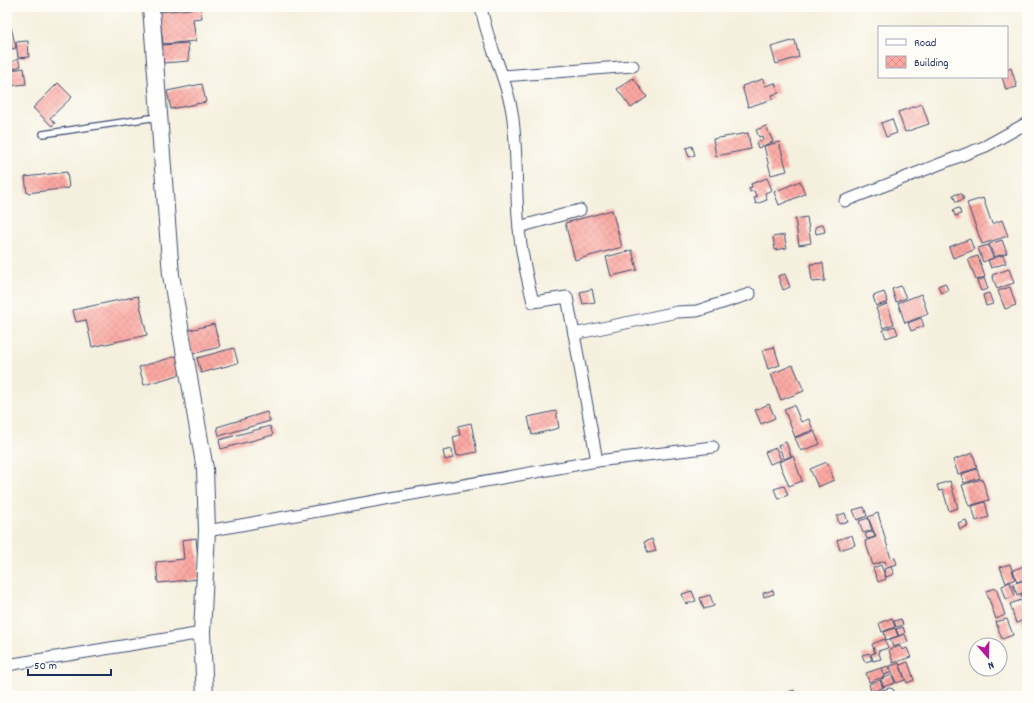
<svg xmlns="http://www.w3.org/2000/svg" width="1034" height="703" font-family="Dekko,sans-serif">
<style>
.building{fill:url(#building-cross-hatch)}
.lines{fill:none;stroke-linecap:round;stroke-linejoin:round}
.lane-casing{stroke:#3c4c71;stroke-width:8}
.street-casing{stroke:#3c4c71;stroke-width:13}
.secondary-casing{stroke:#3c4c71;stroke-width:18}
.lane{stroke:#fff;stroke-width:5.5}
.street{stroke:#fff;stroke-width:11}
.secondary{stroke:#fff;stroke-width:16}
</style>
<defs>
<pattern id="building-cross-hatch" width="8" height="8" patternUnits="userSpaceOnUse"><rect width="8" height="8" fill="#fca7a1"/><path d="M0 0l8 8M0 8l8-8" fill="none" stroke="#d7908d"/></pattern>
</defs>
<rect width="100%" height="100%" fill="#fdfcf7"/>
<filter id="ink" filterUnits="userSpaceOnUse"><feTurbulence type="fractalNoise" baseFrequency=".025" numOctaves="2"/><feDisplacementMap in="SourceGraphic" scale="8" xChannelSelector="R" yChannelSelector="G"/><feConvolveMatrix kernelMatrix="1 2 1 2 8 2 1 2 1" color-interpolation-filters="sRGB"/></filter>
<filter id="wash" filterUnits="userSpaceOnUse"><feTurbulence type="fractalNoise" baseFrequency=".012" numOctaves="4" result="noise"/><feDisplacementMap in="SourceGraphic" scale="16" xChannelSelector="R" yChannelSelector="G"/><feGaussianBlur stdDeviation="0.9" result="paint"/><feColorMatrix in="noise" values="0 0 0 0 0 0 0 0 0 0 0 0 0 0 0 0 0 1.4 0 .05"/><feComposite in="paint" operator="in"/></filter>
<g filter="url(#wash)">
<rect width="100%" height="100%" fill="#f5f0de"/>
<g id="blocks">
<g class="building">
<path d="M201 8 202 18 193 19 196 41 163 44 159 12Z"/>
<path d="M11 27 16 48 7 50V28Z"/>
<path d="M795 40 799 57 776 64 771 47Z"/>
<path d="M28 41 29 57 18 58 16 42Z"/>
<path d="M188 43 189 61 163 63 162 45Z"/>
<path d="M18 59 21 66 11 70 9 63Z"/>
<path d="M24 68 26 84 9 86 7 71Z"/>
<path d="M1011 68 1017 87 1006 90 1002 77H1007V70Z"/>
<path d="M633 78 647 97 631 108 617 89Z"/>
<path d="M763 79 765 86 775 83 779 93 772 95 773 99 748 107 742 86Z"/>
<path d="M58 83 72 97 50 118 55 123 52 126 33 108Z"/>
<path d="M202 84 206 102 171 109 167 91Z"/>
<path d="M922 104 929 124 905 132 898 112Z"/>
<path d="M892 119 897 133 886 137 881 123Z"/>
<path d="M766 126 773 142 758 148 756 143 763 140 762 136 759 137 756 130Z"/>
<path d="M748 133 751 149 716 156 713 139Z"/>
<path d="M779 142 787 171 771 175 764 146Z"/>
<path d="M692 146 695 155 689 157 686 148Z"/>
<path d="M67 172 69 188 27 193 25 177Z"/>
<path d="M767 178 772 190 765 193 767 200 756 204 754 198 757 197 754 191 750 192 749 188 752 187 751 184Z"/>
<path d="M800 181 805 194 779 205 774 192Z"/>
<path d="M961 193 964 199 956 202 953 195Z"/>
<path d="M983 198 992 224 1002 220 1008 236 982 244 967 203Z"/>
<path d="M959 208 961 214 955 216 953 210Z"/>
<path d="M612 210 622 247 575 260 565 223Z"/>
<path d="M807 217 811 243 799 245 795 219Z"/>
<path d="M823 224 825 232 816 234 815 227Z"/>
<path d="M784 235 787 248 775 250 773 237Z"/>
<path d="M970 239 974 250 953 258 949 247Z"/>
<path d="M1002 240 1007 253 994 257 989 244Z"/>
<path d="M988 245 993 258 983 262 978 248Z"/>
<path d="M632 250 637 270 611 276 606 257Z"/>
<path d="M1003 255 1006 263 991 268 988 260Z"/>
<path d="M978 256 985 277 976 280 968 259Z"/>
<path d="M823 263 825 281 812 282 810 264Z"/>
<path d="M1009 269 1014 283 997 289 992 275Z"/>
<path d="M785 274 790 287 783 290 778 276Z"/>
<path d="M984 278 988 289 981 291 977 281Z"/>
<path d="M945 283 948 290 941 293 938 286Z"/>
<path d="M901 286 906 298 896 302 892 289Z"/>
<path d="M1010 287 1016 305 1005 309 998 291Z"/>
<path d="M592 289 595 302 583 304 580 292Z"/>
<path d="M884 292 888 302 876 306 873 296Z"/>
<path d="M989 293 993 304 986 306 983 295Z"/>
<path d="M921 294 928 314 905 323 898 303Z"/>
<path d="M138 296 147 335 92 347 86 320 76 322 73 310Z"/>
<path d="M887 304 894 324 883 328 876 308Z"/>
<path d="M921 318 924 326 911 331 908 323Z"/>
<path d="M214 324 220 347 192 354 186 331Z"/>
<path d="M895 326 898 334 886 338 883 330Z"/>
<path d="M774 347 780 365 768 369 762 350Z"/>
<path d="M234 348 238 363 201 373 197 358Z"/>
<path d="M177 356 182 374 144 385 139 367Z"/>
<path d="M793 365 804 391 781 400 771 374Z"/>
<path d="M769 404 775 418 761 424 755 410Z"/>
<path d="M794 405 801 422 809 419 813 430 795 437 784 409Z"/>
<path d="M556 411 559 428 532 435 528 417Z"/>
<path d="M267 412 270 421 219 436 217 427Z"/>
<path d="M471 423 477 452 457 456 453 437 460 435 458 426Z"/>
<path d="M270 426 273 435 221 449 219 440Z"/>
<path d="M814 431 820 444 801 451 795 438Z"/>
<path d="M786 442 791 456 784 459 778 445Z"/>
<path d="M776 448 781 460 770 464 765 452Z"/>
<path d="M452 449 453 458 445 460 443 451Z"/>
<path d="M973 453 977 468 958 474 953 460Z"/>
<path d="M793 456 802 481 789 486 779 462Z"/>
<path d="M827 462 834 480 818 487 810 469Z"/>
<path d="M977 469 980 478 964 483 961 474Z"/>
<path d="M982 479 989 500 969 506 962 485Z"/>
<path d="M950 481 958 508 949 511 943 490 939 491 937 485Z"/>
<path d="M784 486 788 495 778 499 774 489Z"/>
<path d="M985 502 989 517 976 521 972 506Z"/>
<path d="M864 507 867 516 857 520 853 510Z"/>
<path d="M845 513 848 522 839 524 837 516Z"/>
<path d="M878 513 891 559 895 558 897 564 887 567 885 561 873 565 865 541 876 537 868 517Z"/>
<path d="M868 518 872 530 863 533 859 521Z"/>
<path d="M966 520 968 526 960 529 958 523Z"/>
<path d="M873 531 875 537 867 539 865 534Z"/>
<path d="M852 535 855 545 840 550 837 540Z"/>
<path d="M196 538 200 579 158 583 156 562 184 559 182 540Z"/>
<path d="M652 539 656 551 648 553 644 542Z"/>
<path d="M1010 564 1015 579 1006 583 1000 567Z"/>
<path d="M881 565 886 579 878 582 873 568Z"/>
<path d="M1024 566 1027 579 1017 582 1013 570Z"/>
<path d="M891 567 894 574 886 577 884 569Z"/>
<path d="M1027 579V591L1017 595 1013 584Z"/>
<path d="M1010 582 1015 596 1006 599 1002 586Z"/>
<path d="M996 588 1005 615 996 619 986 591Z"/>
<path d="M773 590 774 594 764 597 763 593Z"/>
<path d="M692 591 696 601 686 604 682 594Z"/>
<path d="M1027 592V610L1021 594Z"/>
<path d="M710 595 714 606 704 609 700 598Z"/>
<path d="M1021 600 1027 619 1016 623 1010 604Z"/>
<path d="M892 618 895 627 882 632 879 623Z"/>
<path d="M901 619 903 625 896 627 894 621Z"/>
<path d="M1007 619 1013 635 1002 639 996 622Z"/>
<path d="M1027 621V632H1025L1022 623Z"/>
<path d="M903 627 905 633 899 636 896 629Z"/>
<path d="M895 628 898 636 886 640 884 632Z"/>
<path d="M905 634 908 642 893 647 890 639Z"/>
<path d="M885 639 888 648 878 651 881 659 873 661 871 654 875 653 872 644Z"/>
<path d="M900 646 902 650 907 648 911 657 893 663 889 650Z"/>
<path d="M869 653 872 660 865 662 862 655Z"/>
<path d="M908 662 914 680 907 683 900 665Z"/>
<path d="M899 663 905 680 896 683 890 666Z"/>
<path d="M888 666 890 673 884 675 882 668Z"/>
<path d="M881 668 884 677 869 682 866 673Z"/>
<path d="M892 675 895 683 883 687 881 679Z"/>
<path d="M880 680 883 688 871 692 869 684Z"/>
<path d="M794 690 796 696H787L785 693Z"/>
</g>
</g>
</g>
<g filter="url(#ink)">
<use href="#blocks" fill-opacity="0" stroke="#3c4c71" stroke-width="1"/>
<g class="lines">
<defs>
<path id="lane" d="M43 134 157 117"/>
<g id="street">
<path d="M481 7C487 43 506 76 512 112 518 150 515 190 519 228 521 253 527 278 533 302L567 297 574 334 677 312 697 311 750 294"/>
<path d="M503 76 633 66"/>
<path d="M845 201 986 146 1027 123"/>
<path d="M519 227 580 210"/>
<path d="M574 334 597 461 713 447"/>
<path d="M207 531 597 461"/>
<path d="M7 665 202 633"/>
<path d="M884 696 889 694"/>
</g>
<path id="secondary" d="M151 7 171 275 205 469 207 531 202 633 205 696"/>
</defs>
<use href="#lane" class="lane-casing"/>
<use href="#street" class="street-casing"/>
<use href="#secondary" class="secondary-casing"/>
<use href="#lane" class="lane"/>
<use href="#street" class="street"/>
<use href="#secondary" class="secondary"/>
</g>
</g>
<rect width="1034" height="703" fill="none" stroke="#fdfcf7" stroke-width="24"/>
<rect x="878" y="26" width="130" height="52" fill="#fdfcf7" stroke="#a3aaba"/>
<rect x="886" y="39" width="20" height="6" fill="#ffffff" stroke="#a3aaba"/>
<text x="914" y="46" font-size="12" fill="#1b2f5e">Road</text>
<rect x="886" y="56" width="20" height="12" fill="url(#building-cross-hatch)" stroke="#a3aaba"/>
<text x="914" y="66" font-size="12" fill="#1b2f5e">Building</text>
<g transform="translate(988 657) rotate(160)"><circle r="19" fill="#fdfcf7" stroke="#a3aaba"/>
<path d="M0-3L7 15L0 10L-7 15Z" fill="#b5179e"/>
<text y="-6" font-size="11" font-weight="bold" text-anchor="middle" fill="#1b2f5e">N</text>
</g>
<path d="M28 669v6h83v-6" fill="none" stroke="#1b2f5e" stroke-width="2"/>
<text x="34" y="669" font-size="12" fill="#1b2f5e" stroke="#fdfcf7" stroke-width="3" paint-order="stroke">50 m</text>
</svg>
